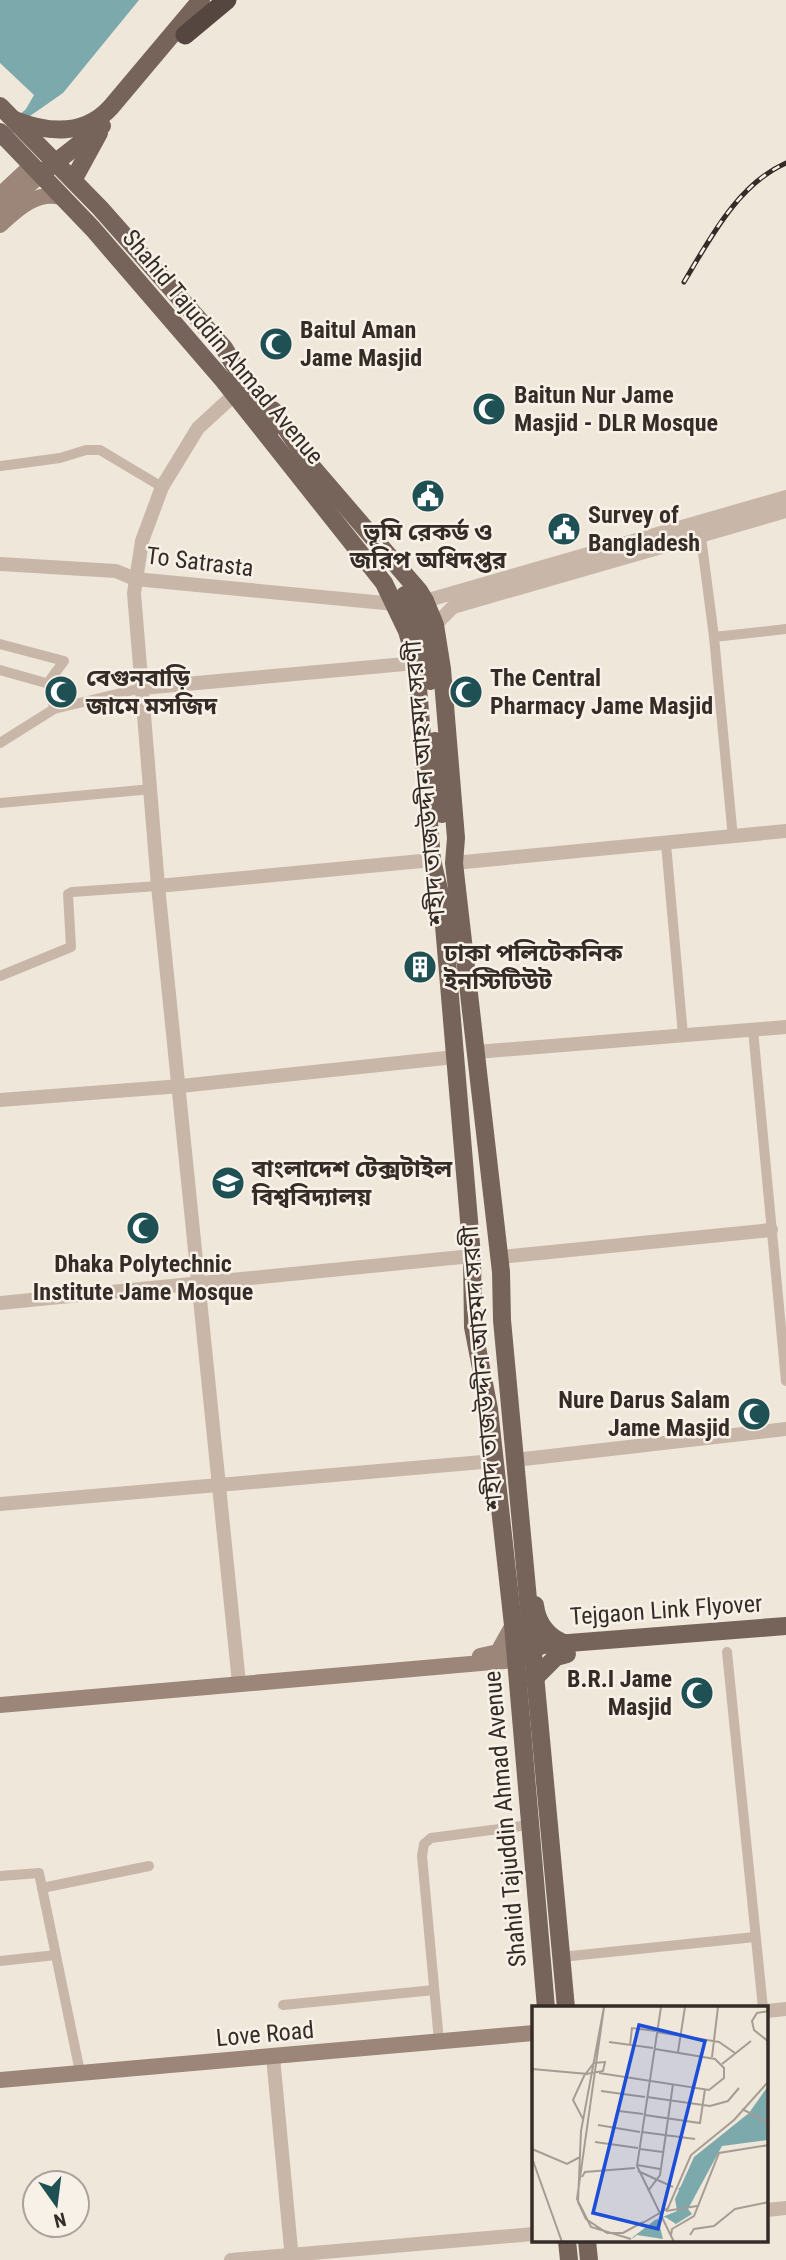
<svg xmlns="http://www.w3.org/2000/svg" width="786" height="2260" font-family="'Roboto Condensed','Noto Sans Bengali',sans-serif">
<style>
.water{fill:#7ca9ac}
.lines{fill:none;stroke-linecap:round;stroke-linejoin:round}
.minor{stroke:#c8b7a8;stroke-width:10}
.tertiary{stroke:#c8b7a8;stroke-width:14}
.secondary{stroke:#9b8679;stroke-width:16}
.primary{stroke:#76645a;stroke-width:18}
.motorway{stroke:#55473f;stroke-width:19}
.rail-casing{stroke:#352c28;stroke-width:5}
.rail{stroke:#f8f1e7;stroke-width:2.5;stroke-dasharray:8;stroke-linecap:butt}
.labels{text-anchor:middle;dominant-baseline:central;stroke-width:5;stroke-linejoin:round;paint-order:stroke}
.poi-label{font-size:24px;font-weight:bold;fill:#352c28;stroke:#f8f1e7;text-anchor:start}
.street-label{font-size:24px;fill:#352c28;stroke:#f8f1e7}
.inset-river{fill:none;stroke:#7ca9ac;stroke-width:3.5}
.inset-road{fill:none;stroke:#a59c93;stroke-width:2}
.view{fill:#1d4ed8;fill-opacity:0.15;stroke:#1d4ed8;stroke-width:3.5}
.inset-edge{fill:none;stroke:#352c28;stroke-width:3.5}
</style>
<rect width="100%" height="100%" fill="#f0e7db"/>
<path class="water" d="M0 0H139L63 93 30 116 0 146V133L26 109 34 95 0 63Z"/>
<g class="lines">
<g class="minor">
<path d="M1 466 60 458 86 450H100L162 487"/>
<path d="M701 537 714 637 733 838"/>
<path d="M714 637 786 629"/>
<path d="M0 644 64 661 47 684"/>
<path d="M0 670 46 683 51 687 54 709"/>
<path d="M0 743 54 709 142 688"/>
<path d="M0 803 152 789"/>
<path d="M666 844 683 1035"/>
<path d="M0 976 71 947 68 894 72 892 158 886"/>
<path d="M753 1030 786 1381"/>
<path d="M727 1652 763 2008"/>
<path d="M0 1876 39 1873 80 2072"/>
<path d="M42 1888 149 1866"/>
<path d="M561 1957 755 1937"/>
<path d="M0 1961 56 1955"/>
<path d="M283 2005 434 1990"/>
<path d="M439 2041 422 1856 424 1844 431 1838 529 1825"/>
</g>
<g class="tertiary">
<path d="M234 395 198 428 162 487 142 541 134 593 158 886 239 1683"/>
<path d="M0 564 116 571 135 579 395 604"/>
<path d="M425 601 786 497"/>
<path d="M435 625 453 607 786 511"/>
<path d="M142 688 416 663"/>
<path d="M454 863 786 831"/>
<path d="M158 886 432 860"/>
<path d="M476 1052 786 1027"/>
<path d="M0 1100 181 1086 455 1057"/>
<path d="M500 1257 771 1230"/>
<path d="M0 1303 472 1256"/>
<path d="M515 1460 786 1429"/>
<path d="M0 1504 494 1461"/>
<path d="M767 2011 786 2009"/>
<path d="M273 2057 292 2260"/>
<path d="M767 2210 786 2208"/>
<path d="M231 2260 534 2234"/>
</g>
<g class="secondary">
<path d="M0 195 32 165"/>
<path d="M0 210 42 174"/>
<path d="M0 225C17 209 38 189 64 198"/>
<path d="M480 1656 498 1652 513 1625"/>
<path d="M0 1705 516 1660"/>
<path d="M0 2080 534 2033"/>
</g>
<g class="primary">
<path d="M0 106 100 208 224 348 272 428"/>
<path d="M15 120C48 133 85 136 111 107L201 0"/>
<path d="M0 132 93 229 223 380 384 583 407 631 416 663 432 860 442 902 472 1256 473 1327 489 1409 513 1625 546 2008"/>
<path d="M47 169 102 126"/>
<path d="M76 175 99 133"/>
<path d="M273 410 313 468 419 591 425 601 416 605"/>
<path d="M405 595 422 632 430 681"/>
<path d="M395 604 425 601 435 625 442 669 456 838 454 863 501 1272 502 1320 566 2008"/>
<path d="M435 741 442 814"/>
<path d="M535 1605C537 1623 549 1640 568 1644"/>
<path d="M523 1653 543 1645 786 1626"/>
<path d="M535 1678 556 1657 567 1654"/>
<path d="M567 2241 569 2260"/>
<path d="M587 2241 589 2260"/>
</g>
<path class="motorway" d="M185 35 227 0"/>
<defs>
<path id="rail" d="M684 282C710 239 737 185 786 163"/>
</defs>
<use href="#rail" class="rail-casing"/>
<use href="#rail" class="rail"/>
</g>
<defs>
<symbol id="mosque-disc" viewBox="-11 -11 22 22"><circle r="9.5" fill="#1f5054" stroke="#f8f1e7"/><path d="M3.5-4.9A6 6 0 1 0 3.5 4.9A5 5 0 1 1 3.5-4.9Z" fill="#fff"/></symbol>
<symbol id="civic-disc" viewBox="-11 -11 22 22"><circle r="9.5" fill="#1f5054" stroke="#f8f1e7"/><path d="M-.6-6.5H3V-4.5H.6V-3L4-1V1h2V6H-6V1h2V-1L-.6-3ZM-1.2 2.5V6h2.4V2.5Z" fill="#fff"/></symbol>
<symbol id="building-disc" viewBox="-11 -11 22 22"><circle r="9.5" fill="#1f5054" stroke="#f8f1e7"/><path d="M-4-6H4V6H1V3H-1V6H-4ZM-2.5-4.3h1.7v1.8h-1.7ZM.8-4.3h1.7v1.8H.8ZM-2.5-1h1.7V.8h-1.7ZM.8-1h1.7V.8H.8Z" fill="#fff"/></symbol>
<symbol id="university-disc" viewBox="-11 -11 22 22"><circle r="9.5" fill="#1f5054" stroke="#f8f1e7"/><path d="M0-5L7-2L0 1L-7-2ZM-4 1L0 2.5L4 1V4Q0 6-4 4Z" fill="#fff"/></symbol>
</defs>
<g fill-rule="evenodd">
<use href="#mosque-disc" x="257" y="325" width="38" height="38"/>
<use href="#mosque-disc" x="470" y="390" width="38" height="38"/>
<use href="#civic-disc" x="409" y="477" width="38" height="38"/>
<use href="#civic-disc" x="545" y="510" width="38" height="38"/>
<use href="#mosque-disc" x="42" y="673" width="38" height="38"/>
<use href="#mosque-disc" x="447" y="673" width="38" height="38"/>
<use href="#building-disc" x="401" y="948" width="38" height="38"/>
<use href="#university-disc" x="209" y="1164" width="38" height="38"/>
<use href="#mosque-disc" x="124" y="1209" width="38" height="38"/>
<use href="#mosque-disc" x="735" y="1395" width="38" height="38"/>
<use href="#mosque-disc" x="678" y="1674" width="38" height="38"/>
</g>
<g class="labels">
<g class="poi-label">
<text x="300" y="330">Baitul Aman<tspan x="300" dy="28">Jame Masjid</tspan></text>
<text x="514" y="395">Baitun Nur Jame<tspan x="514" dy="28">Masjid - DLR Mosque</tspan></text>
<text x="588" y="515">Survey of<tspan x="588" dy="28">Bangladesh</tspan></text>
<text x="428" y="532" text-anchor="middle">ভূমি রেকর্ড ও<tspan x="428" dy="28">জরিপ অধিদপ্তর</tspan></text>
<text x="86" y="678">বেগুনবাড়ি<tspan x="86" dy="28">জামে মসজিদ</tspan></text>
<text x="490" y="678">The Central<tspan x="490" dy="28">Pharmacy Jame Masjid</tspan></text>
<text x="444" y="953">ঢাকা পলিটেকনিক<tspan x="444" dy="28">ইনস্টিটিউট</tspan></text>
<text x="252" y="1169">বাংলাদেশ টেক্সটাইল<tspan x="252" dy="28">বিশ্ববিদ্যালয়</tspan></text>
<text x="143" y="1264" text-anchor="middle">Dhaka Polytechnic<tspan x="143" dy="28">Institute Jame Mosque</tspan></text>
<text x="730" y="1400" text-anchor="end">Nure Darus Salam<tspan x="730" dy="28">Jame Masjid</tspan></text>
<text x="672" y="1679" text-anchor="end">B.R.I Jame<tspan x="672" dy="28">Masjid</tspan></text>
</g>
<g class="street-label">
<text transform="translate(223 347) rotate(50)">Shahid Tajuddin Ahmad Avenue</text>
<text transform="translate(200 562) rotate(7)">To Satrasta</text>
<text transform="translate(425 783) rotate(-95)">শহীদ তাজউদ্দীন আহমদ সরণী</text>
<text transform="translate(482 1368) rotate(-95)">শহীদ তাজউদ্দীন আহমদ সরণী</text>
<text transform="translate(666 1610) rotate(-4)">Tejgaon Link Flyover</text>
<text transform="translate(505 1819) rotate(-95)">Shahid Tajuddin Ahmad Avenue</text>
<text transform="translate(265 2034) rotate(-5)">Love Road</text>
</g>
</g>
<g transform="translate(532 2006)">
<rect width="236" height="236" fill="#f0e7db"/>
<path d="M236 80V134L190 140 156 203 160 208 144 218 133 211 126 213 131 233 105 229 100 233 101 231 123 214 145 205 143 193 162 151 217 107Z" fill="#7ca9ac"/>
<path class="inset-river" d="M147 184 159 178 177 142 211 128 225 113"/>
<path class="inset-road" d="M72 1 49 125 46 196 54 213 75 227H91L111 216M72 1 45 193 59 221 99 233M129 1 105 160 142 236M237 5 225 7 220 15 222 24 237 36M125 26 187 36 203 47M77 36 121 42M98 39 100 22 124 25M146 46 153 1M180 51 186 1M190 58 219 35M0 63 56 68M67 67 177 84 192 72V62L183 53 123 43M69 85 113 91M115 91 178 100 196 95 207 82M210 103 237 117M87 105 111 108M113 109 168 117 173 83M51 113 41 94 52 70 62 57 73 56 71 65 54 68M66 119 108 126M110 126 163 133M63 136 106 142M0 143 35 158 48 151M108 143 131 146M0 152 30 236M105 159 128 163M106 165 141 181M50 171 53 166 103 162M116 185 128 169 141 78M134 205 165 200M109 218 136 202 159 149 202 114 237 75M139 229 140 223 162 210 187 147 237 139M158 229 162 223 182 220 203 203 237 196"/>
<path class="view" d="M107 19 173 35 126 223 61 207Z"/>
<rect width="236" height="236" class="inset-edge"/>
</g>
<g transform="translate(56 2204) rotate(166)"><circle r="33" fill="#f8f1e7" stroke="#aaa29b" stroke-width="2"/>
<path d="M0-5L12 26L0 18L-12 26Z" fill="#1f5054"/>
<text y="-10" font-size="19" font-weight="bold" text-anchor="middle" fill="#352c28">N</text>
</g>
</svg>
